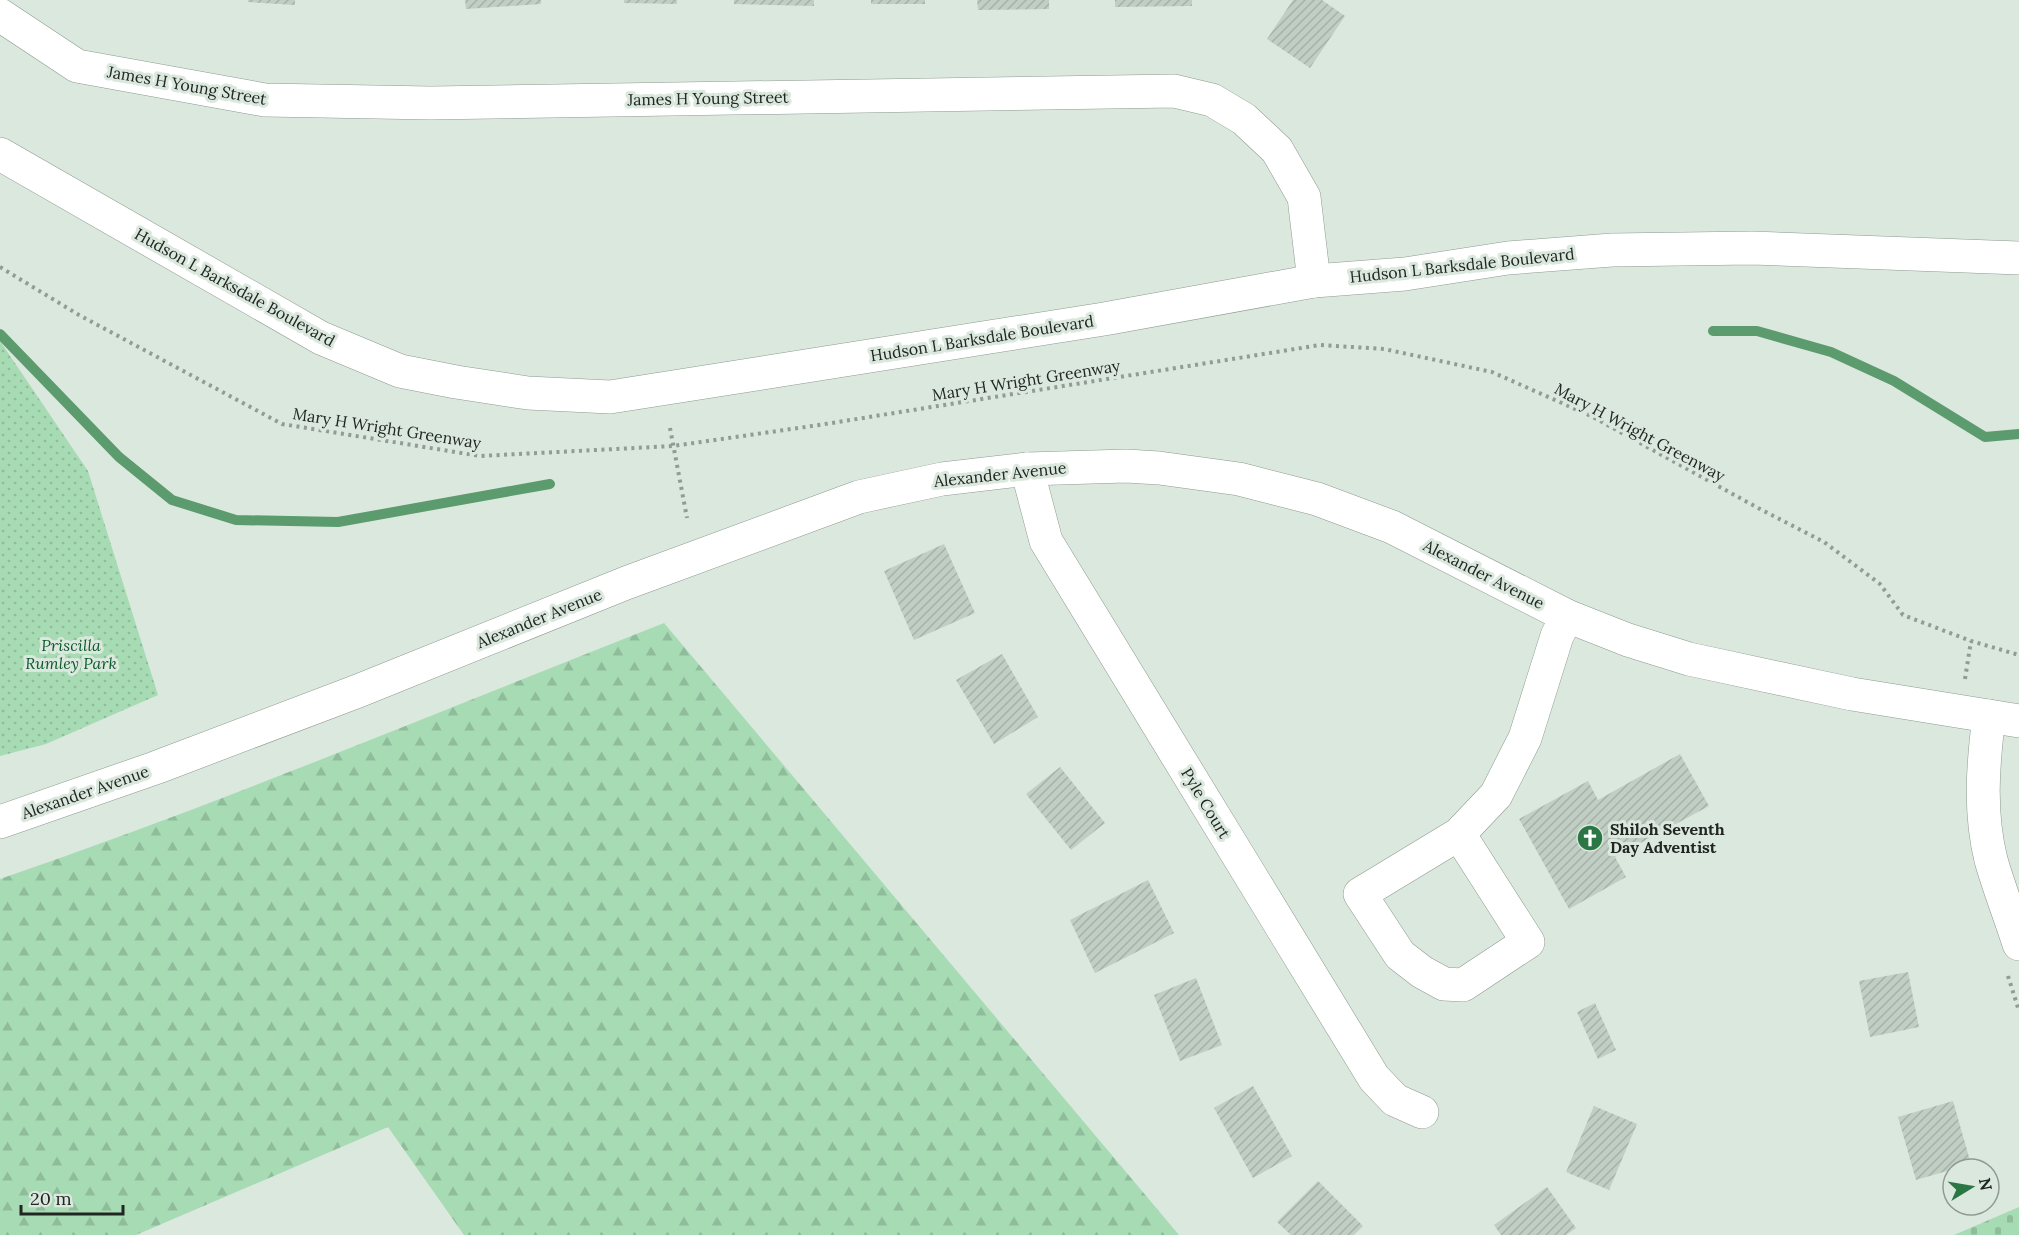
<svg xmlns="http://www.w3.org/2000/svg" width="2019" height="1235" font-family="Lora,serif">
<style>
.grass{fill:url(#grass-dots)}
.forest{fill:url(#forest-firs)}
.cemetery{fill:url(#cemetery-stones)}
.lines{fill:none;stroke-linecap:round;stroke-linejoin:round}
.stream{stroke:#5b9b6d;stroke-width:10}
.building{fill:url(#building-hatch)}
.minor-casing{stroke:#8e9a90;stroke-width:34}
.path{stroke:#929b94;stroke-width:4;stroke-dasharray:3 4.5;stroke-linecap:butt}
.minor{stroke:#fff;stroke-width:33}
.labels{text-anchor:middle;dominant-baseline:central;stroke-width:6;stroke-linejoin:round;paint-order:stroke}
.street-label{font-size:16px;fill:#212622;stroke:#dbe8de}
.park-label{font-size:16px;font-style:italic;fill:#0d5a2e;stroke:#dbe8de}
.poi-label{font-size:16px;font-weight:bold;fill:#212622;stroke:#dbe8de;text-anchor:start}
</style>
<defs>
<pattern id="grass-dots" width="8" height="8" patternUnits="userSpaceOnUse" patternTransform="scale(1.5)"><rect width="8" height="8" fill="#a7dbb4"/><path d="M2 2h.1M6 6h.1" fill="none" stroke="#8fbc9a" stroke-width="1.8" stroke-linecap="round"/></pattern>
<pattern id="forest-firs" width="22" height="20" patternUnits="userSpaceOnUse" patternTransform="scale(1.5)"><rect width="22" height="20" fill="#a7dbb4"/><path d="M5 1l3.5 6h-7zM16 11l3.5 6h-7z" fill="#8fbc9a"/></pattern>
<pattern id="cemetery-stones" width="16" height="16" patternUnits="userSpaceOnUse" patternTransform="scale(1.5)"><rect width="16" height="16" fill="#a7dbb4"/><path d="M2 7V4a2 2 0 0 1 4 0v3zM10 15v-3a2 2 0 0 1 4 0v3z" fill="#8fbc9a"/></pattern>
<pattern id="building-hatch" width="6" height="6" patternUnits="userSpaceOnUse" patternTransform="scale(1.5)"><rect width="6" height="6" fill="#c1cec3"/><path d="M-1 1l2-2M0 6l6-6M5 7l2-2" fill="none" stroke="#a6b1a7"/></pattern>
</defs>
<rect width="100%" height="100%" fill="#dbe8de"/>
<path class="grass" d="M0 341 88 471 158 695 46 744 0 756Z"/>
<path class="forest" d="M664 623 1179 1235H464L388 1127 136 1235H0V879C224 802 443 710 664 623Z"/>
<path class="cemetery" d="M2019 1207V1235H1954Z"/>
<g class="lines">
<g class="stream">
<path d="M1713 331H1757L1831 352 1894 381 1985 437 2019 434"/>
<path d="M0 334 119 457 172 500 236 520 338 522 550 484"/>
</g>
</g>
<g class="building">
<path d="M248 0H295V5L248 2Z"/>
<path d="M465 0H541V4L466 9Z"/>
<path d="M624 0H677V4L624 3Z"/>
<path d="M734 0H814V6L734 4Z"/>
<rect x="871" y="0" width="54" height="4"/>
<path d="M977 0H1049V9L978 10Z"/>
<path d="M1115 0H1192V6L1115 7Z"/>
<path d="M1293 0H1322L1345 16 1310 68 1267 39Z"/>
<path d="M944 544 975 613 914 640 884 571Z"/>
<path d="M1002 654 1038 717 994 744 956 680Z"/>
<path d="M1680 754 1709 806 1615 857 1626 877 1569 909 1519 819 1588 781 1598 800Z"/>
<path d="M1060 767 1105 823 1071 850 1026 794Z"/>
<path d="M1148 880 1174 933 1095 973 1070 920Z"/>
<path d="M1908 972 1919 1027 1870 1037 1859 981Z"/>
<path d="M1196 978 1222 1045 1180 1061 1154 995Z"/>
<path d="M1595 1003 1616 1050 1598 1059 1577 1012Z"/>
<path d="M1253 1086 1292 1156 1253 1178 1214 1108Z"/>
<path d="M1953 1101 1971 1164 1916 1180 1898 1117Z"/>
<path d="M1594 1106 1637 1124 1609 1190 1566 1172Z"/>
<path d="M1318 1181 1363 1226 1354 1235H1291L1277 1222Z"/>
<path d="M1547 1187 1576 1228 1566 1235H1501L1494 1225Z"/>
</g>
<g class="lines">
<defs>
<g id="minor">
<path d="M0 15 77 66 265 100 431 103 1174 91 1212 100 1244 119 1277 150 1304 197 1314 281"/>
<path d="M0 154 321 338 400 371 456 382 528 393 610 397 1104 319 1314 281 1405 274 1508 258 1612 250 1752 248 2019 258"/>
<path d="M1027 469 1046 541 1374 1078 1395 1100 1422 1112"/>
<path d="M1989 716C1983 764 1979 812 1991 860 1999 888 2010 916 2019 944"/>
<path d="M0 822 155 768 358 691 626 583 859 497 942 479 1027 469 1126 466 1159 468 1239 479 1317 499 1392 527 1567 616 1628 640 1689 659 1852 694 2019 721"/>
<path d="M1459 834 1528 942 1463 985 1444 984 1422 972 1400 955 1360 894 1459 834 1496 795 1525 738 1557 636 1567 616"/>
</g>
</defs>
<use href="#minor" class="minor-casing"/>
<g class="path">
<path d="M0 267 79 315 282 424 480 456 673 446 819 425 1320 345 1384 349 1492 372 1591 416 1758 508 1824 542 1880 584 1903 615 1971 641 2019 655"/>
<path d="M670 428 687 518"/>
<path d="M1965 679 1971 641"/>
<path d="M2008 976 2019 1011"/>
</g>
<use href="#minor" class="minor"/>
</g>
<defs>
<symbol id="church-disc" viewBox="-11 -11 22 22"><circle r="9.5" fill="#2a7745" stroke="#dbe8de"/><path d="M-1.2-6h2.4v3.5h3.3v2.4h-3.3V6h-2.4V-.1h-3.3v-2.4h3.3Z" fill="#fff"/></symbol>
</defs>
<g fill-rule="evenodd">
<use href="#church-disc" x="1575" y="823" width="30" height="30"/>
</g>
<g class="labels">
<g class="street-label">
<text transform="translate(187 85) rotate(10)">James H Young Street</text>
<text transform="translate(708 98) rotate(-1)">James H Young Street</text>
<text transform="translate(1462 265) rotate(-6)">Hudson L Barksdale Boulevard</text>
<text transform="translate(235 287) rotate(29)">Hudson L Barksdale Boulevard</text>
<text transform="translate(982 338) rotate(-9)">Hudson L Barksdale Boulevard</text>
<text transform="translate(1026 380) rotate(-9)">Mary H Wright Greenway</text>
<text transform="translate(387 428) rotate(9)">Mary H Wright Greenway</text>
<text transform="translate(1640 432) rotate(28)">Mary H Wright Greenway</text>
<text transform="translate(1000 474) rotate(-6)">Alexander Avenue</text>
<text transform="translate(1484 574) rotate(27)">Alexander Avenue</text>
<text transform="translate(539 618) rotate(-22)">Alexander Avenue</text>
<text transform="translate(85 792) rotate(-19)">Alexander Avenue</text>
<text transform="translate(1206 803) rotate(59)">Pyle Court</text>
</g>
<g class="park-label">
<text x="71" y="645">Priscilla<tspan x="71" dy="18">Rumley Park</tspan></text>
</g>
<g class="poi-label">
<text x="1610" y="829">Shiloh Seventh<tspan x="1610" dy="18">Day Adventist</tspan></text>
</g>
</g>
<g transform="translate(1971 1187) rotate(79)"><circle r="28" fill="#dbe8de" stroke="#919a93" stroke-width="1.5"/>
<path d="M0-4.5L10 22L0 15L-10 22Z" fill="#2a7745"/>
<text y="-9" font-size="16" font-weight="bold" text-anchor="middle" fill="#212622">N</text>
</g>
<path d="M21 1205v9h102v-9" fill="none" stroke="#212622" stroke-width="3"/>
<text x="30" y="1205" font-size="18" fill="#212622" stroke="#dbe8de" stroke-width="4.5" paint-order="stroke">20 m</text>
</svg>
